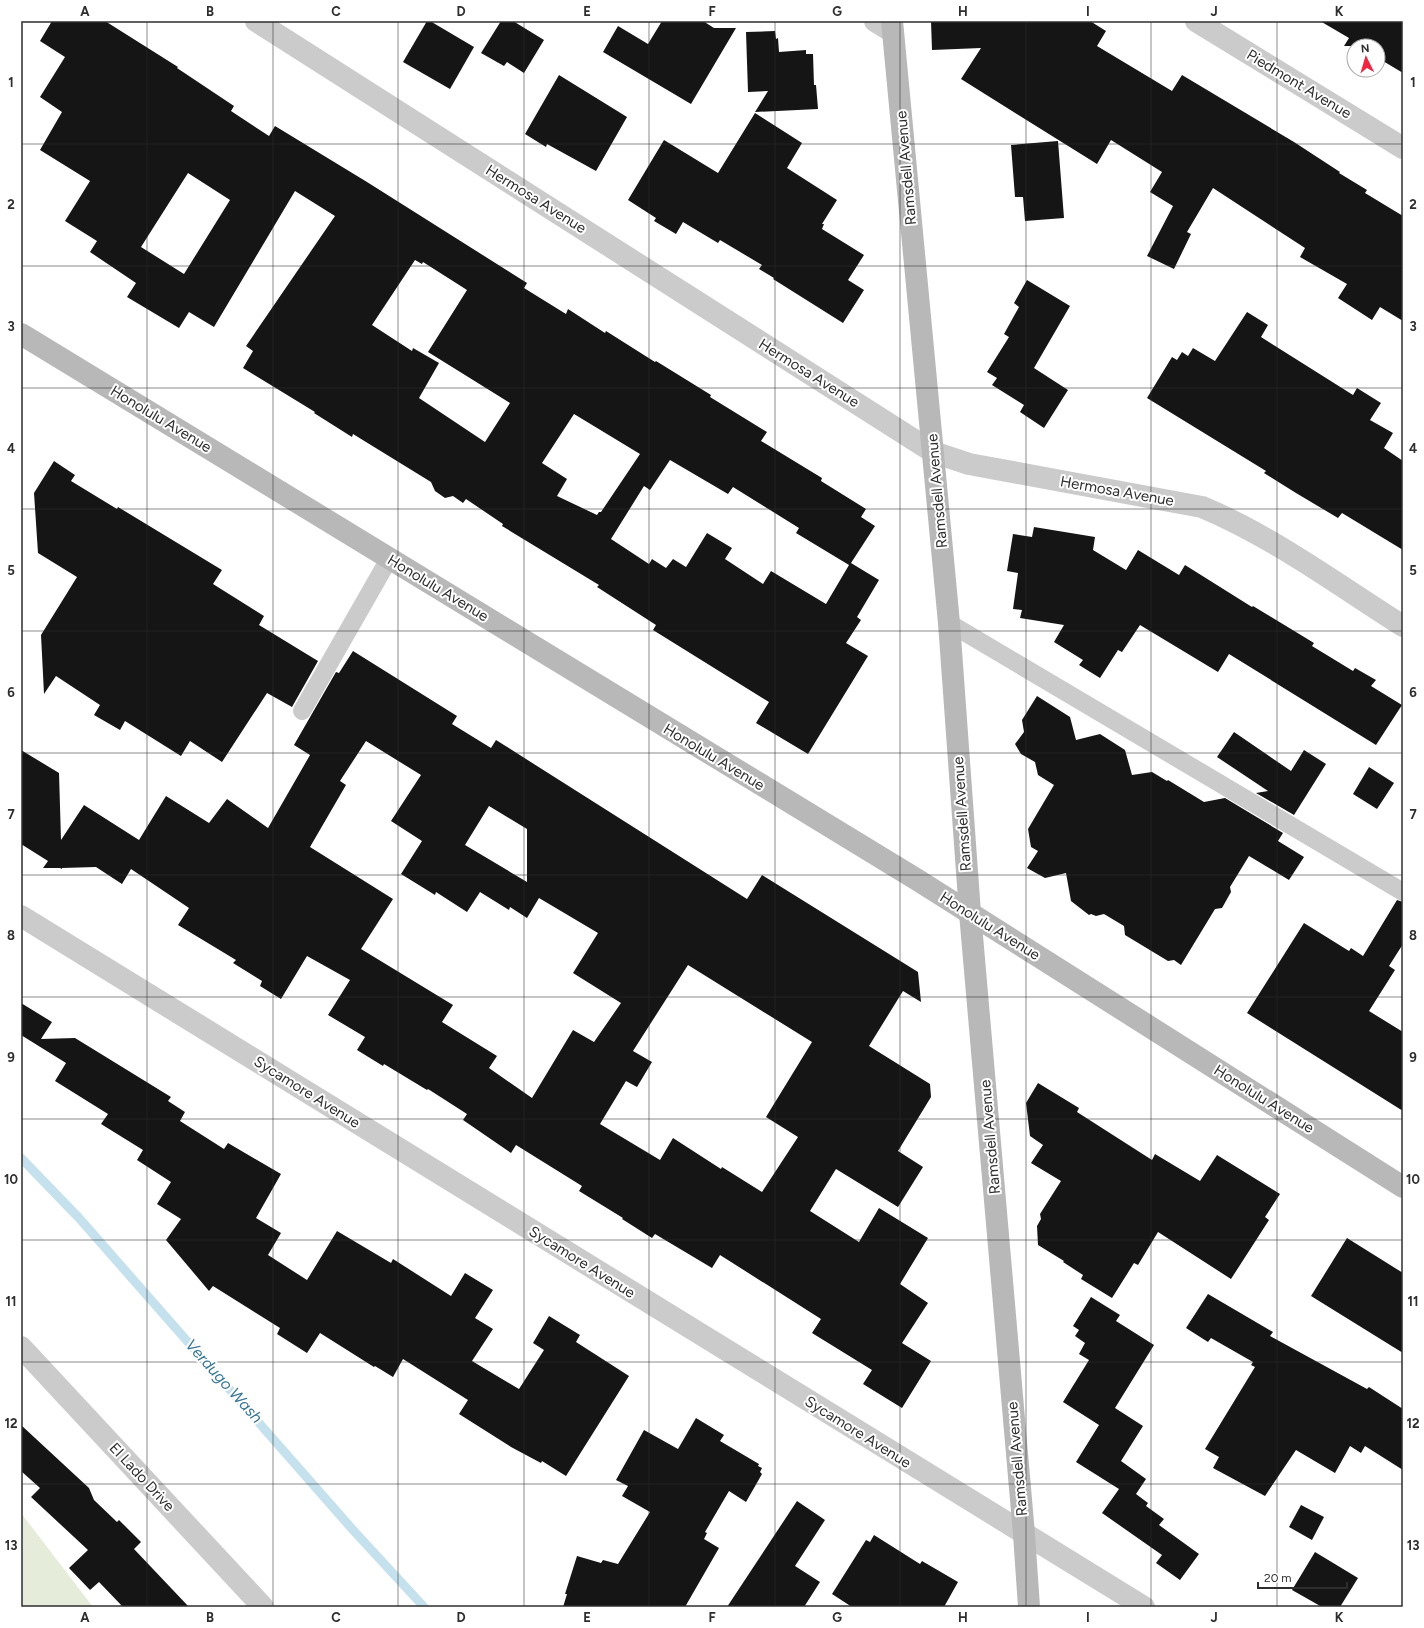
<svg xmlns="http://www.w3.org/2000/svg" width="1424" height="1628" font-family="Figtree,sans-serif">
<style>
.green{fill:#e5ecda}
.lines{fill:none;stroke-linecap:round;stroke-linejoin:round}
.stream{stroke:#c5e1ee;stroke-width:9}
.building{fill:#151515;fill-rule:evenodd}
.lane{stroke:#cbcbcb;stroke-width:18}
.street{stroke:#cbcbcb;stroke-width:22}
.secondary{stroke:#b8b8b8;stroke-width:22}
.grid{fill:none;stroke:#2e2e2e;stroke-width:1;stroke-opacity:0.55}
.labels{text-anchor:middle;dominant-baseline:central;stroke-width:4;stroke-linejoin:round;paint-order:stroke}
.street-label{font-size:15px;fill:#2e2e2e;stroke:#fff}
.water-label{font-size:16px;font-style:italic;fill:#377795;stroke:#fff}
.neatline{fill:none;stroke:#2e2e2e;stroke-width:1.5}
.grid-label{font-size:13px;text-anchor:middle;font-weight:bold;fill:#2e2e2e}
</style>
<rect width="100%" height="100%" fill="#fff"/>
<path class="green" d="M21 1513 93 1607H21Z"/>
<g class="lines">
<path class="stream" d="M21 1158 79 1218 353 1530 424 1607"/>
</g>
<g class="building">
<path d="M52 21H105L178 67 177 68 234 106 231 111 269 136 275 126 367 182 527 283 524 288 566 314 568 309 605 333 606 331 655 362 656 361 711 395 710 397 767 432 761 441 822 478 821 481 866 509 861 517 875 526 851 563 879 580 857 617 861 620 846 643 868 656 808 754 756 723 769 702 653 630 656 625 597 587 599 585 502 526 503 524 466 499 463 503 453 496 445 498 435 491 431 482 353 434 352 437 314 413 315 412 243 368 253 351 246 346 335 216 295 191 214 327 189 312 179 328 127 297 136 283 90 252 97 241 65 221 90 181 40 150 62 112 40 97 65 57 40 41ZM188 173 230 200 184 274 141 247ZM415 260 422 264 423 262 467 290 428 352 510 403 485 442 419 398 439 363 413 348 412 351 372 325ZM574 414 640 454 601 512H599L597 515 557 496 567 479 542 463ZM670 460 728 494 733 487 799 528 796 533 849 565 826 604 771 571 763 584 725 559 732 548 707 533 686 567 673 559 666 568 652 559 649 564 611 539 644 486 650 490Z"/>
<path d="M427 21H430L474 47 450 89 403 62Z"/>
<path d="M501 21H513L544 40 524 73 507 62 504 66 481 53Z"/>
<path d="M662 21H703L714 28H736L691 104 603 52 618 26 648 44Z"/>
<path d="M931 21H1090L1106 31 1097 46 1172 91 1182 75 1294 142 1340 172 1339 173 1367 190 1365 193 1403 216V321L1380 307 1372 320 1338 298 1347 284 1300 257 1305 248 1213 188 1187 232 1191 234 1174 269 1147 256 1173 206 1150 192 1162 172 1111 140 1097 164 961 79 981 48 932 50Z"/>
<path d="M1320 21H1403V73L1378 58V46H1344L1349 38Z"/>
<path d="M775 31 776 39 778 38 779 52 806 50V54H813L814 85H816L818 109 755 112 768 91 748 92 746 32Z"/>
<path d="M559 75 627 117 596 171 547 144 546 147 525 134Z"/>
<path d="M755 113 802 143 787 168 837 200 822 224H824L822 229 864 255 848 280 864 290 843 323 773 279 774 278 759 269 762 265 720 240 718 243 683 222 676 234 654 221 656 218 628 200 664 140 718 173Z"/>
<path d="M1058 141 1064 218 1025 221 1023 197H1015L1011 145Z"/>
<path d="M1027 280 1070 306 1034 368 1068 390 1044 428 1020 412 1024 405 992 385 997 378 987 372 1009 337 1004 334 1019 307 1014 303Z"/>
<path d="M1247 312 1268 325 1261 337 1353 395 1357 388 1381 403 1370 420 1393 433 1384 448 1403 461V550L1342 513 1338 518 1296 493 1264 473 1266 471 1147 398 1172 357 1177 360 1182 352 1188 356 1193 348 1215 361Z"/>
<path d="M54 461 75 475 71 481 117 509 118 507 222 570 213 584 264 616 259 625 318 661 292 707 267 693 222 762 190 741 181 756 125 721 120 730 94 715 100 705 56 676 44 694 41 635 77 577 38 553 34 493Z"/>
<path d="M1034 527 1095 537 1093 550 1126 570 1138 550 1179 575 1185 565 1252 607 1253 606 1314 643 1312 646 1353 671 1355 668 1376 680 1371 686 1402 705 1376 745 1229 654 1218 672 1140 625 1122 652 1118 650 1100 678 1079 665 1083 660 1054 642 1064 625 1020 618 1022 610 1013 609 1018 573 1007 571 1013 534 1032 537Z"/>
<path d="M353 651 457 716 452 724 491 748 496 740 747 899 762 875 918 972 921 1002 903 991 869 1046 930 1084 931 1097 898 1151 923 1167 898 1207 836 1169 810 1211 859 1242 879 1208 928 1238 900 1284 928 1303 902 1343 931 1361 902 1408 863 1384 872 1370 812 1333 821 1319 720 1255 712 1268 655 1234 652 1238 622 1219 623 1218 579 1191 582 1186 516 1145 511 1153 463 1120 467 1114 428 1089 427 1090 384 1064 383 1066 357 1050 365 1037 328 1015 350 980 307 956 281 999 260 986 262 981 233 963 236 960 178 925 189 908 131 869 122 884 96 867 62 868V869L60 868H43L48 861 21 844V750L59 773 61 840 84 805 139 840 166 796 209 823 227 799 268 828 310 755 294 745 336 672 339 673ZM366 741 421 775 391 821 422 841 401 874 435 895 436 892 467 912 480 892 509 910 510 907 527 918 539 898 598 933 573 973 621 1003 594 1042 573 1030 532 1098 489 1068 497 1056 442 1022 453 1005 361 949 393 899 310 847 346 785 340 781ZM489 806 527 829V882L465 845ZM688 965 812 1042 766 1117 798 1137 762 1192 722 1167 721 1169 673 1138 660 1160 600 1124 626 1081 637 1087 652 1062 633 1051Z"/>
<path d="M1037 696 1070 717 1076 740 1100 734 1125 750 1132 775 1152 772 1167 781 1168 780 1204 802 1225 798 1283 833 1278 841 1304 857 1289 880 1249 856 1230 887 1231 892 1222 908 1215 909 1181 965 1174 960 1168 961 1125 935 1124 926 1104 914 1096 916 1091 914 1089 915 1071 901 1066 873 1045 878 1027 868 1038 851 1031 847 1028 829 1054 785 1038 775 1035 762 1021 754 1015 744 1024 732 1022 720Z"/>
<path d="M1234 732 1291 771 1304 750 1326 764 1294 815 1256 793 1268 791 1217 757Z"/>
<path d="M1369 767 1394 783 1377 809 1353 794Z"/>
<path d="M1397 900 1403 902V944L1389 966 1395 970 1369 1011 1403 1032V1111L1247 1013 1304 923 1349 951 1351 948 1363 956Z"/>
<path d="M21 1003 52 1022 41 1039 75 1038 171 1097 168 1101 185 1112 180 1121 224 1149 228 1143 281 1174 256 1218 281 1233 268 1255 307 1280 337 1231 391 1263 393 1259 451 1296 465 1273 493 1290 475 1318 493 1329 472 1361 519 1389 544 1350 533 1343 549 1316 580 1335 576 1342 629 1376 566 1476 542 1461 541 1463 511 1447 459 1414 468 1400 403 1359 393 1377 375 1366 374 1367 320 1333 307 1353 277 1334 280 1328 213 1286 209 1291 166 1240 181 1219 157 1204 171 1182 137 1160 143 1150 101 1124 108 1114 55 1081 66 1063 21 1035Z"/>
<path d="M1038 1083 1079 1108 1077 1112 1152 1160 1155 1154 1200 1181 1217 1155 1280 1194 1265 1217 1269 1220 1231 1279 1158 1232 1138 1265 1134 1263 1112 1298 1081 1279 1083 1275 1063 1262 1064 1261 1038 1245 1037 1226 1041 1219 1040 1214 1061 1181 1031 1163 1043 1145 1030 1136 1026 1103Z"/>
<path d="M1347 1238 1403 1273V1353L1311 1296Z"/>
<path d="M1208 1294 1273 1332 1270 1336 1367 1389 1369 1387 1403 1409V1470L1365 1446 1361 1453 1350 1446 1335 1473 1296 1450 1265 1496 1213 1468 1219 1457 1205 1449 1255 1367 1251 1365 1253 1362 1211 1338 1208 1342 1186 1328Z"/>
<path d="M1091 1297 1120 1315 1116 1321 1154 1345 1115 1408 1143 1426 1121 1461 1146 1479 1136 1494 1148 1503 1146 1506 1164 1519 1159 1525 1199 1554 1180 1580 1156 1563 1162 1555 1102 1513 1119 1489 1076 1462 1099 1425 1063 1402 1089 1360 1079 1354 1085 1343 1075 1336 1079 1330 1073 1326Z"/>
<path d="M696 1418 724 1435 720 1441 759 1464 758 1466 762 1468 760 1472 762 1474 746 1502 729 1491 705 1532 707 1533 704 1539 719 1548 685 1607H563L567 1594H565L577 1556 601 1563 603 1560 618 1564 650 1512 622 1496 628 1486 616 1480 644 1430 678 1449Z"/>
<path d="M21 1425 89 1488 94 1500 117 1522 119 1520 141 1542 134 1549 189 1607H123L99 1582 90 1590 69 1568 88 1550 31 1497 40 1488 21 1471Z"/>
<path d="M797 1501 825 1520 795 1566 820 1582 804 1607H727Z"/>
<path d="M1301 1505 1324 1517 1312 1540 1289 1527Z"/>
<path d="M874 1535 920 1564 922 1561 958 1582 944 1607H852L832 1594 866 1540 870 1542Z"/>
<path d="M1315 1552 1358 1578 1340 1607H1322L1292 1590Z"/>
</g>
<g class="lines">
<g class="lane">
<path d="M949 623 1403 892"/>
<path d="M302 711 389 559"/>
</g>
<g class="street">
<path d="M256 21 933 452 969 464 1202 507C1272 536 1338 585 1403 626"/>
<path d="M875 21 893 32"/>
<path d="M1196 21 1403 148"/>
<path d="M21 916 1144 1607"/>
<path d="M21 1347 263 1607"/>
</g>
<g class="secondary">
<path d="M892 21 949 623 970 913 1024 1534 1029 1607"/>
<path d="M21 334 916 879 1403 1187"/>
</g>
</g>
<path class="grid" d="M147 21V1607M273 21V1607M398 21V1607M524 21V1607M649 21V1607M775 21V1607M900 21V1607M1026 21V1607M1151 21V1607M1277 21V1607M21 144H1403M21 266H1403M21 388H1403M21 509H1403M21 631H1403M21 753H1403M21 875H1403M21 997H1403M21 1119H1403M21 1240H1403M21 1362H1403M21 1484H1403"/>
<g class="labels">
<g class="street-label">
<text transform="translate(1299 84) rotate(31)">Piedmont Avenue</text>
<text transform="translate(906 168) rotate(-95)">Ramsdell Avenue</text>
<text transform="translate(536 199) rotate(32)">Hermosa Avenue</text>
<text transform="translate(809 373) rotate(32)">Hermosa Avenue</text>
<text transform="translate(161 419) rotate(31)">Honolulu Avenue</text>
<text transform="translate(937 491) rotate(-95)">Ramsdell Avenue</text>
<text transform="translate(1117 491) rotate(10)">Hermosa Avenue</text>
<text transform="translate(438 588) rotate(31)">Honolulu Avenue</text>
<text transform="translate(714 757) rotate(31)">Honolulu Avenue</text>
<text transform="translate(962 814) rotate(-94)">Ramsdell Avenue</text>
<text transform="translate(990 926) rotate(32)">Honolulu Avenue</text>
<text transform="translate(307 1092) rotate(32)">Sycamore Avenue</text>
<text transform="translate(1264 1099) rotate(32)">Honolulu Avenue</text>
<text transform="translate(990 1137) rotate(-95)">Ramsdell Avenue</text>
<text transform="translate(582 1262) rotate(32)">Sycamore Avenue</text>
<text transform="translate(858 1432) rotate(32)">Sycamore Avenue</text>
<text transform="translate(1017 1459) rotate(-95)">Ramsdell Avenue</text>
<text transform="translate(142 1477) rotate(47)">El Lado Drive</text>
</g>
<g class="water-label">
<text transform="translate(224 1381) rotate(48)">Verdugo Wash</text>
</g>
</g>
<rect width="1424" height="1628" fill="none" stroke="#ffffff" stroke-width="44"/>
<g transform="translate(1366 58) rotate(355)"><circle r="19" fill="#ffffff" stroke="#ababab"/>
<path d="M0-3L7 15L0 10L-7 15Z" fill="#f02542"/>
<text y="-6" font-size="11" font-weight="bold" text-anchor="middle" fill="#2e2e2e">N</text>
</g>
<path d="M1258 1582v6h89v-6" fill="none" stroke="#2e2e2e" stroke-width="2"/>
<text x="1264" y="1582" font-size="12" fill="#2e2e2e" stroke="#ffffff" stroke-width="3" paint-order="stroke">20 m</text>
<rect x="22" y="22" width="1380" height="1584" class="neatline"/>
<g class="grid-label">
<text x="85" y="16">A</text>
<text x="210" y="16">B</text>
<text x="336" y="16">C</text>
<text x="461" y="16">D</text>
<text x="587" y="16">E</text>
<text x="712" y="16">F</text>
<text x="837" y="16">G</text>
<text x="963" y="16">H</text>
<text x="1088" y="16">I</text>
<text x="1214" y="16">J</text>
<text x="1339" y="16">K</text>
<text x="11" y="87">1</text>
<text x="1413" y="87">1</text>
<text x="11" y="209">2</text>
<text x="1413" y="209">2</text>
<text x="11" y="331">3</text>
<text x="1413" y="331">3</text>
<text x="11" y="453">4</text>
<text x="1413" y="453">4</text>
<text x="11" y="575">5</text>
<text x="1413" y="575">5</text>
<text x="11" y="697">6</text>
<text x="1413" y="697">6</text>
<text x="11" y="819">7</text>
<text x="1413" y="819">7</text>
<text x="11" y="940">8</text>
<text x="1413" y="940">8</text>
<text x="11" y="1062">9</text>
<text x="1413" y="1062">9</text>
<text x="11" y="1184">10</text>
<text x="1413" y="1184">10</text>
<text x="11" y="1306">11</text>
<text x="1413" y="1306">11</text>
<text x="11" y="1428">12</text>
<text x="1413" y="1428">12</text>
<text x="11" y="1550">13</text>
<text x="1413" y="1550">13</text>
<text x="85" y="1622">A</text>
<text x="210" y="1622">B</text>
<text x="336" y="1622">C</text>
<text x="461" y="1622">D</text>
<text x="587" y="1622">E</text>
<text x="712" y="1622">F</text>
<text x="837" y="1622">G</text>
<text x="963" y="1622">H</text>
<text x="1088" y="1622">I</text>
<text x="1214" y="1622">J</text>
<text x="1339" y="1622">K</text>
</g>
</svg>
